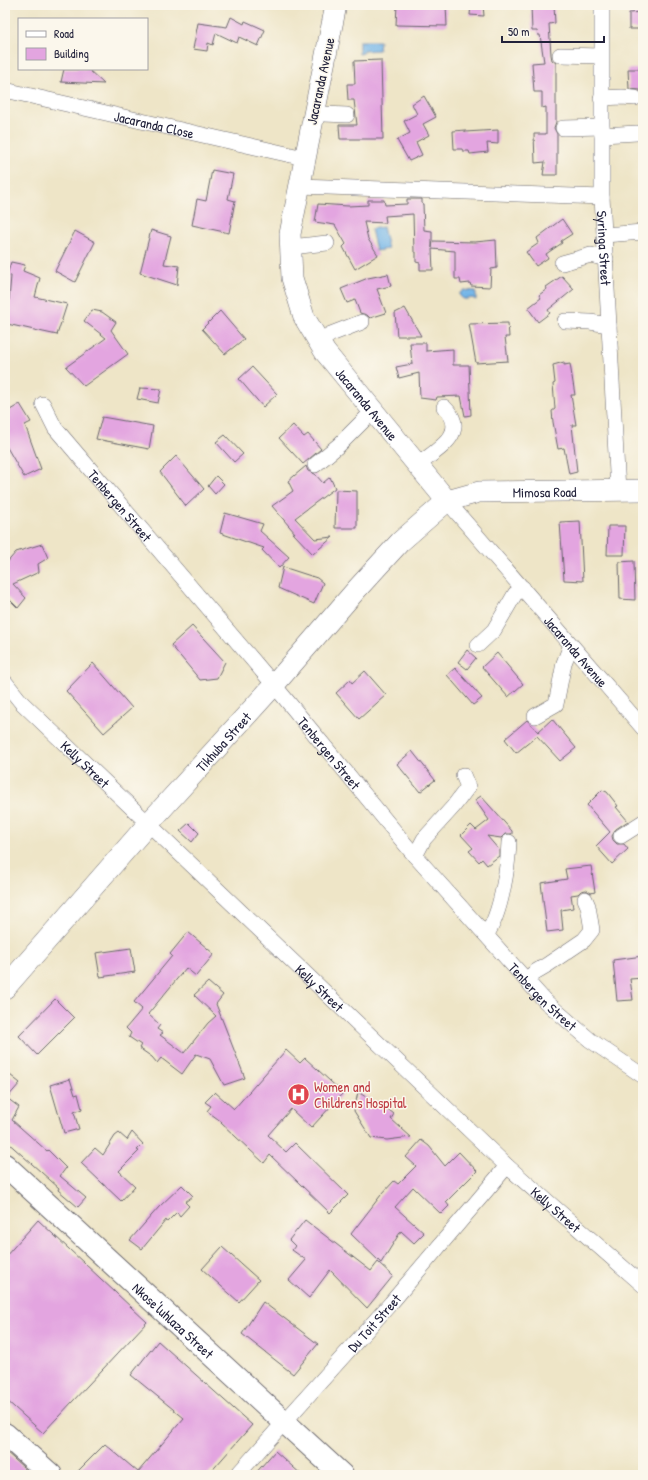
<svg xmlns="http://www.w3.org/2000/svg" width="648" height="1480" font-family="'Patrick Hand',sans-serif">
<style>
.water{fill:#73b5e8;stroke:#4a6c92}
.building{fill:#e3a5e0}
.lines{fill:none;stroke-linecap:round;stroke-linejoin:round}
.street-casing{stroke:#69666c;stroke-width:16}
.secondary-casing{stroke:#69666c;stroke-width:22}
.primary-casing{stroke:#69666c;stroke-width:24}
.street{stroke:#fff;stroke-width:15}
.secondary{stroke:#fff;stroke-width:21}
.primary{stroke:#fff;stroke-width:22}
.labels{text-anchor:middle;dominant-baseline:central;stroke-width:3;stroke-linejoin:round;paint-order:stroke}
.street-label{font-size:14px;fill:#22223b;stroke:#fbf7ec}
.health-label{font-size:14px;fill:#be3a42;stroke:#fbf7ec;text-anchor:start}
</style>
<rect width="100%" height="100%" fill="#fbf7ec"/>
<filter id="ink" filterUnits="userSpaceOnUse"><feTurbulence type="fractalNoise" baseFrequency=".025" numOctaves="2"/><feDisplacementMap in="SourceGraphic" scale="8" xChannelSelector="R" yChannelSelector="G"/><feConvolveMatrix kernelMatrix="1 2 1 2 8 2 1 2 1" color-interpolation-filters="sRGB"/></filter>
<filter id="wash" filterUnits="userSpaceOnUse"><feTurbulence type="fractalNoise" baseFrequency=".012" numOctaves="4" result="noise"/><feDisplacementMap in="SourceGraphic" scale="16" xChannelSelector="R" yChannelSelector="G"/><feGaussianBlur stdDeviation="0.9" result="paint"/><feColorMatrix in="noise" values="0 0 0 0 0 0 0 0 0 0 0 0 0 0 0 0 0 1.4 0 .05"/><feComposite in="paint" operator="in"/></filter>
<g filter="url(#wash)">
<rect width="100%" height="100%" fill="#eee5c7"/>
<g class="water">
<path d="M359 41H380L379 50 363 51V53L359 54Z"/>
<path d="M383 227 388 249 376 251 371 229Z"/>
<path d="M464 290 475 291 476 294V300L472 298C465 300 462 300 459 294Z"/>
</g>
<g id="blocks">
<g class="building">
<path d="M397 5H446L447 26 396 25Z"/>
<path d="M471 5H483L484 16 470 15Z"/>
<path d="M531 5H554L555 23 549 24 551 55 552 60 556 63V122L554 128 557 134V175H543L545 162 535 163 534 134H546V107L542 108V92H534L532 63 544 62 540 35H538L537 31H532Z"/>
<path d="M643 12V29H629V13Z"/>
<path d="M231 17 244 24 245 21 265 30 258 46 239 37 237 43 216 33 213 45 208 43 207 51 193 49 198 23 227 27Z"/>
<path d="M381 60 383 139H340L339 125H357L354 100H348L347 84H355L354 61Z"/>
<path d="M64 69H88L104 84 61 82Z"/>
<path d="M628 69H643V94L640 90 629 89Z"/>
<path d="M424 96 436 117 423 124 429 135 416 142 422 155 409 161 397 140 410 133 404 121 417 114 412 104Z"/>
<path d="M465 130V132L498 130V144L487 143 488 152 470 154 469 151H463L462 149H454L453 131Z"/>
<path d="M212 170 233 174 228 199 235 201 229 233 192 225 197 199 206 201Z"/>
<path d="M407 199H422V204H423L424 230 432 231V248L433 241 475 242 496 240 497 268 491 269 490 287 471 286 470 283 461 284 460 279H455V251L432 249 433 270H420V263L416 262V252H414L413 214 385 216 386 223 364 222 368 239 378 255 355 269 343 247 346 244 335 225 315 222 318 204 348 206 368 205V200H384L385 205 407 204Z"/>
<path d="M562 219 572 234 561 241 562 243 546 254 548 258 536 266 526 252 539 243 537 238Z"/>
<path d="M151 230 171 236 164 264 179 266 177 285 140 273Z"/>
<path d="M75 231 95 242 75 282 55 271Z"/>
<path d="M11 262 25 265 23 271 40 278 35 297 67 304 57 335 7 324 11 276 7 275Z"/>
<path d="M388 274 391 286 377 289 386 313 370 318 367 315 360 313 355 300 347 303 341 289 368 278Z"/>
<path d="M562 276 574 289 548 310 550 313 538 322 528 308 541 298 539 295 547 289 546 287Z"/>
<path d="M405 308 421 336H397L395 313Z"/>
<path d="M92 310 102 312 116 322 111 330 128 354 84 386 66 367 106 338 84 321Z"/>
<path d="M220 311 244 339 225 354 202 329Z"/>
<path d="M508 323 509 337H505L508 361 476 363 469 324Z"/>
<path d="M410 343H426V351L453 349V365H469L471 415 465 416 461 396 437 397 436 400 420 398 419 373 399 378 396 367 412 364Z"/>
<path d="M564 362V365L570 364 575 395H571L576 425H572L577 472 569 474 564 448 558 449 553 422 552 411 555 409 553 384 555 383 553 365Z"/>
<path d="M252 367 277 394 263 407 239 379Z"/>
<path d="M140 388 161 389 158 403 137 399Z"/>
<path d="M20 404 31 422 25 425 41 469 24 477 5 444V413Z"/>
<path d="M102 417 153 426 149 449 96 439Z"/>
<path d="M293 425 304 437 308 434 321 449 303 464 279 438Z"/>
<path d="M225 435 243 454 234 462 216 442Z"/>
<path d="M176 456 204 489 186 506 160 472Z"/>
<path d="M306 466 308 471 315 474 323 483 330 477 335 488 295 518 315 539 333 537 313 554 293 533H295L272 506 293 491 288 481Z"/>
<path d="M216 476 224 484 215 494 208 486Z"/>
<path d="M336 490 357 491V528H335Z"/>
<path d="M225 513 263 524 260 531 289 557 279 568 262 550 264 548 220 533Z"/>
<path d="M580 521 583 581 564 580 560 522Z"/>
<path d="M608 526H625L624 555H607Z"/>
<path d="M42 544 48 558 38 564 39 572 13 584 26 598 18 608 5 595V565L16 552Z"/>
<path d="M634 561 635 600 620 599 619 562Z"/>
<path d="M283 567 317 578 323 583 314 604 278 588Z"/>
<path d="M192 626 225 662 217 678 200 680 171 645Z"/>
<path d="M467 650 476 658 467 669 458 662Z"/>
<path d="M497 653 523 684 508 697 482 667Z"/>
<path d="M93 663 132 708 104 733 66 691Z"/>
<path d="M455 668 482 698 473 705 447 675Z"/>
<path d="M365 671 386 695 359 719 336 693 350 680 352 683Z"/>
<path d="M552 719 576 748 560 761 537 736 516 753 505 739 527 720 538 732Z"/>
<path d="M412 751 435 780 420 792 397 764Z"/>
<path d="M602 790 607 792 618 806 616 807 628 821 616 829 612 836 613 840 617 844H624L628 849 612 864 596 846 610 832 587 805Z"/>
<path d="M481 796 512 831V834H505L501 838 487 836 499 850V856L487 865 482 859 479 862 469 851 473 848 461 835 471 825 476 830 489 820 475 800Z"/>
<path d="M189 823 199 833 192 842 180 831Z"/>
<path d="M591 866 595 892 591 893 586 890 581 891 578 894 571 895 573 908 561 910 563 930 547 932 541 883 567 879 565 869Z"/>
<path d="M188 932 214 954 196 976 186 968 148 1014 160 1025 157 1029 163 1033 160 1035 184 1053 208 1023 216 1016 194 995 208 982 223 995 216 1004 245 1078 224 1085 210 1059 196 1054 182 1074 161 1058 157 1063 152 1057 139 1048 141 1045 129 1037 131 1033 126 1028 142 1009 134 1002 172 956 170 954Z"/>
<path d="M131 948 135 972 100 977 96 953Z"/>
<path d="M643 956V978L630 979 633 1000 617 1001 613 960Z"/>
<path d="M55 999 74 1018 37 1055 19 1036Z"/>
<path d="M286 1050 300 1063 305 1058 343 1093 311 1128 291 1109 268 1135 286 1152 295 1143 348 1195 330 1213 270 1155 264 1163 221 1123 222 1122 207 1111 211 1106 205 1102 215 1092 234 1109Z"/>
<path d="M5 1071 20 1083 7 1098 19 1107 12 1120 47 1151 48 1150 66 1168 60 1176 86 1198 78 1207 58 1190 59 1188 5 1140Z"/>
<path d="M70 1079 75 1095 78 1094 82 1109 74 1112 79 1129 64 1133 50 1085Z"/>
<path d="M358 1092 377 1104 379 1102 394 1114 391 1119 411 1137 387 1140 371 1138 354 1111Z"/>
<path d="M132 1132 143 1144 137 1150 139 1151 119 1171 135 1186 121 1201 81 1163 95 1148 103 1155 115 1136 119 1133 127 1140Z"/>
<path d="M421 1140 429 1146 445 1166 459 1152 477 1171 446 1202 449 1206 441 1214 413 1187 395 1207 424 1233 414 1243 401 1231 381 1263 351 1234 381 1195 394 1181 398 1184 416 1166 406 1157Z"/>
<path d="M182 1185 193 1196 185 1202 189 1206 180 1216 177 1212 167 1222 166 1220 142 1249 130 1240 159 1207Z"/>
<path d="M38 1220 147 1322 43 1433 5 1399V1257Z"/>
<path d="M305 1220 371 1271 378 1262 393 1276 367 1308 330 1270 309 1298 289 1280 306 1260 292 1250 295 1246 289 1240Z"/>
<path d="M222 1247 259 1280 239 1302 202 1269Z"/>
<path d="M263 1302 318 1344 293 1374 242 1334Z"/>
<path d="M158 1341 252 1425 208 1475H74L105 1444 138 1472 184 1418 131 1375Z"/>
<path d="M5 1451 32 1475H5Z"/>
<path d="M275 1451 302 1475H254Z"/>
</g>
</g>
</g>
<g filter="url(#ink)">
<use href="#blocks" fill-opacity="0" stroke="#69666c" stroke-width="1"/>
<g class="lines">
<defs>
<g id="street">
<path id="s1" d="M602 5V197L618 491"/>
<path d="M560 55 601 56"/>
<path id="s2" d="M5 90 304 158"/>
<path d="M601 98 622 97 635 98"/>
<path d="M314 111 324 114 347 115"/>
<path d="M563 128 602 127"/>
<path d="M602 135 637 133"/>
<path d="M300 186 602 197"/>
<path d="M604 235 643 232"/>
<path d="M291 247 327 243"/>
<path d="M562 263 591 255 606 259"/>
<path d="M565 321 590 322 609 325"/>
<path d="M318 342 331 334 362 322"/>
<path id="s3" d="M43 404 55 428 274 685 415 856 545 1001 590 1040 643 1076"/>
<path d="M315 465 339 445 373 411"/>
<path d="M418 465C437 449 471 433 444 407"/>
<path id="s4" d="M447 501 643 728"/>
<path d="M478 645 494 630 515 594 523 588"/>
<path id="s5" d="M5 682 21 702 507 1166 643 1285"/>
<path d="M535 716 556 704 564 663 571 645"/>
<path d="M621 836 643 822"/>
<path d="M415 856 424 839 453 807 468 787 463 775"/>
<path d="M486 935C501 915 508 867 509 842"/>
<path d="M526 980 535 972 547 965 584 940 592 930 588 906 585 899"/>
<path id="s6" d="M237 1475 391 1303 507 1166"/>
</g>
<g id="secondary">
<path id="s7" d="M336 5 290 234 292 278 304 317 325 352 447 501"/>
<path id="s8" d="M5 988 149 823 274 685 357 589 400 542 447 501 479 492 643 490"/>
</g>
<g id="primary">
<path id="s9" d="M5 1165 342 1475"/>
<path d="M5 1434 51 1475"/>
</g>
</defs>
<use href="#street" class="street-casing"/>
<use href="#secondary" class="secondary-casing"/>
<use href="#primary" class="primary-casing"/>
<use href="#street" class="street"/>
<use href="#secondary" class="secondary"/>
<use href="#primary" class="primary"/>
</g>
</g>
<defs>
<symbol id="hospital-disc" viewBox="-11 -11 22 22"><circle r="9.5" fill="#e0444e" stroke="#fbf7ec"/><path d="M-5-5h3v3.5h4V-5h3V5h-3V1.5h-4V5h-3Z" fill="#fff"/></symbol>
</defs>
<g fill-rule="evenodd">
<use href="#hospital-disc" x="286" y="1082" width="25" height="25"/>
</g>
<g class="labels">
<g class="street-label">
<text transform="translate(320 81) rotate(-78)">Jacaranda Avenue</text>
<text stroke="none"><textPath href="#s2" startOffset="153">Jacaranda Close</textPath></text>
<text stroke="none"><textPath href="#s1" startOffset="243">Syringa Street</textPath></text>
<text stroke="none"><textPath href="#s7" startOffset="426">Jacaranda Avenue</textPath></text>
<text stroke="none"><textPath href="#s8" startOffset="757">Mimosa Road</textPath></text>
<text stroke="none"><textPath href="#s3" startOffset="128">Tenbergen Street</textPath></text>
<text stroke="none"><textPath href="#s4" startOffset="198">Jacaranda Avenue</textPath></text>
<text stroke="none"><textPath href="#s8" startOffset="329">Tikhuba Street</textPath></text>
<text stroke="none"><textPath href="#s3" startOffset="452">Tenbergen Street</textPath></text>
<text stroke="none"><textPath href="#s5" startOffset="115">Kelly Street</textPath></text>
<text stroke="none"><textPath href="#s5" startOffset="439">Kelly Street</textPath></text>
<text stroke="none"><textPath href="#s3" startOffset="776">Tenbergen Street</textPath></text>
<text stroke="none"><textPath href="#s5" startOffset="763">Kelly Street</textPath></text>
<text stroke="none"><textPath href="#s9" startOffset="229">Nkose'luhlaza Street</textPath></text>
<text stroke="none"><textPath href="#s6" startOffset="205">Du Toit Street</textPath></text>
</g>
<g class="health-label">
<text x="314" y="1086">Women and<tspan x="314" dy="16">Childrens Hospital</tspan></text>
</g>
</g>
<rect width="648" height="1480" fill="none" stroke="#fbf7ec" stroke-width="20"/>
<rect x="18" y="18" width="130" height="52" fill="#fbf7ec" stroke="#a4a2a5"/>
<rect x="26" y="31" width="20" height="6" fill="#ffffff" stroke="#a4a2a5"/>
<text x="54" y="38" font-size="12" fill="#22223b">Road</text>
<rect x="26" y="48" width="20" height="12" fill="#e3a5e0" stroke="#a4a2a5"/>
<text x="54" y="58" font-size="12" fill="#22223b">Building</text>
<path d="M502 36v6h102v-6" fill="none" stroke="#22223b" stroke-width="2"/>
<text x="508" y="36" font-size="12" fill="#22223b" stroke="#fbf7ec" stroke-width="3" paint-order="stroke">50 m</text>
</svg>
